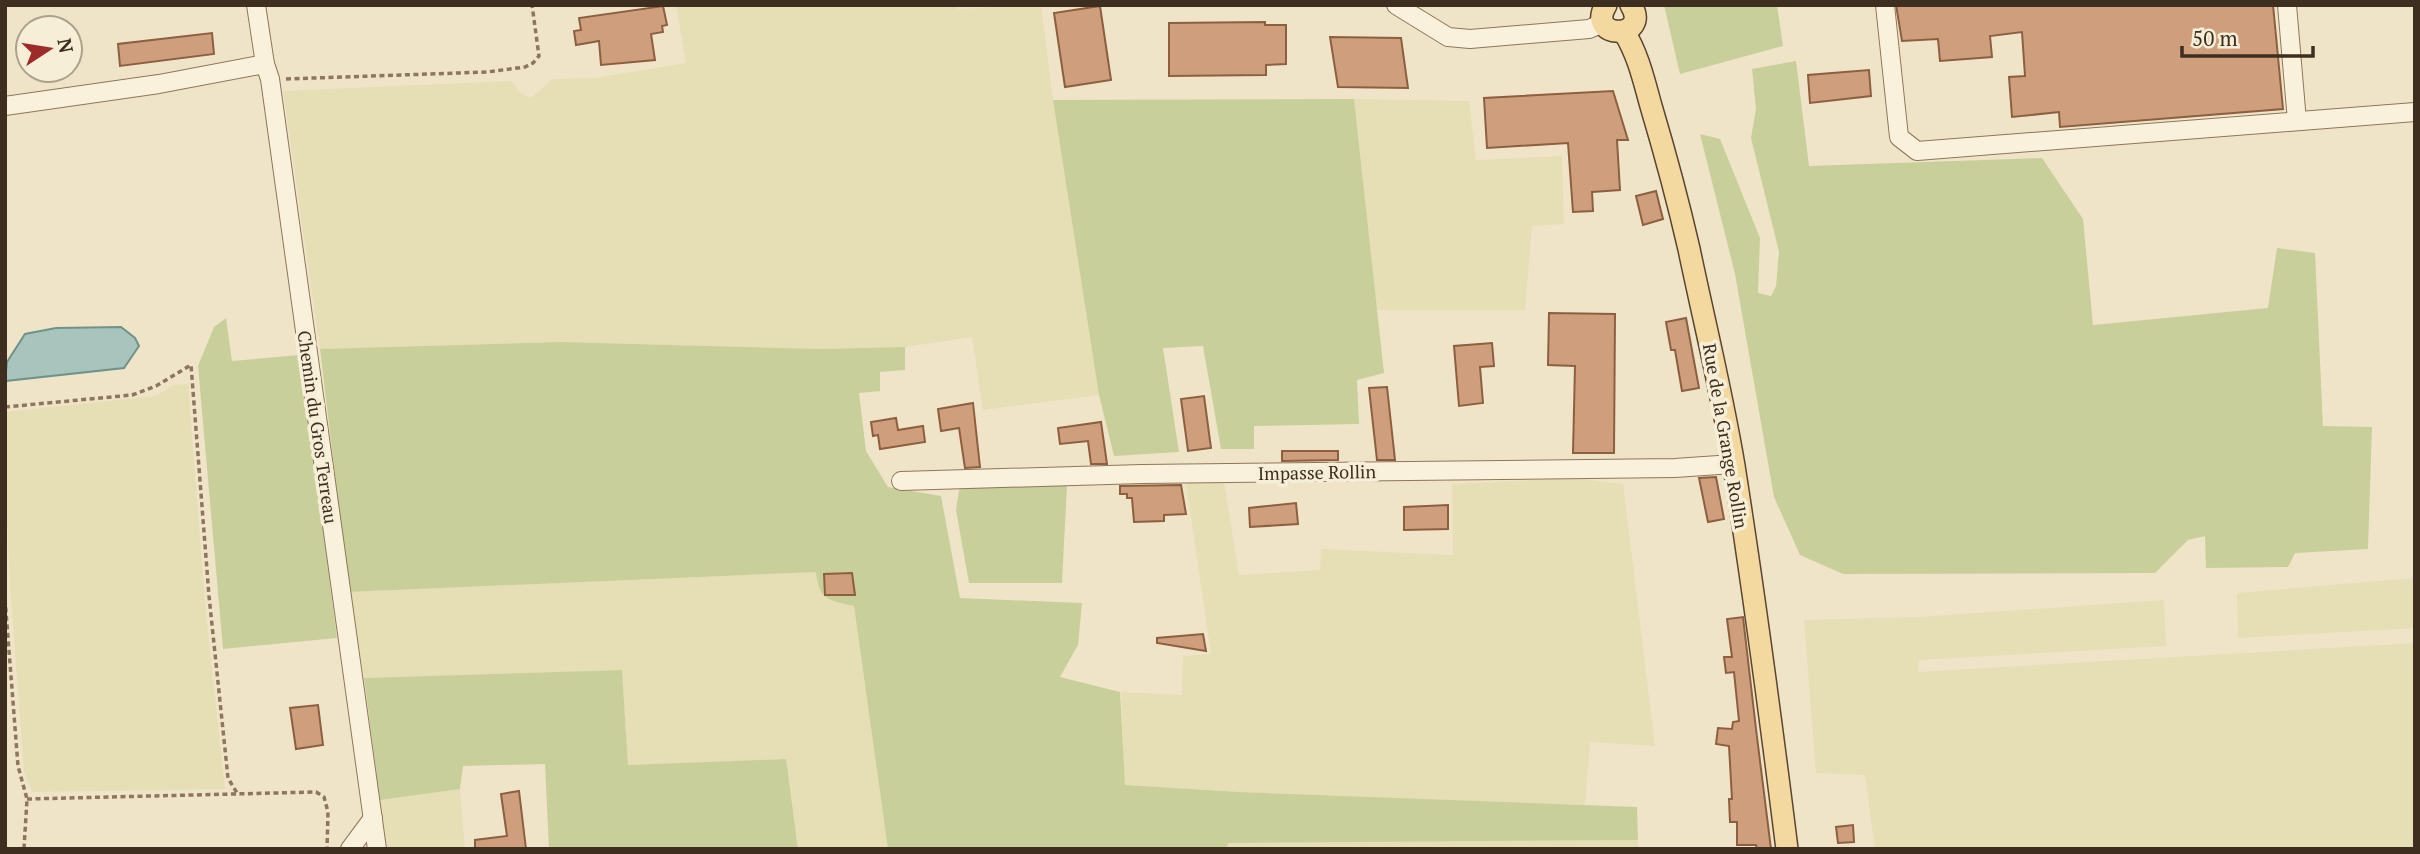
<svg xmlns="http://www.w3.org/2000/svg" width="2420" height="854" font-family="'PT Serif',serif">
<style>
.farmland{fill:#e6deb5}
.green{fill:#c9cf9b}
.water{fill:#a9c4bc;stroke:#6f938a;stroke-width:2}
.building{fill:#cf9f7d;stroke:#8d5f41;stroke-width:2}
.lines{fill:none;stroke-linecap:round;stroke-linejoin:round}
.minor-casing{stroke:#8d765c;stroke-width:20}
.major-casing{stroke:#5b4430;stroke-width:24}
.path{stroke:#8d765c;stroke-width:3.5;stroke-dasharray:5 3.5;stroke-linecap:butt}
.minor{stroke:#faf1dc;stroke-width:18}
.major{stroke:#f3d9a0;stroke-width:21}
.labels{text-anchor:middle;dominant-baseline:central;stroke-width:7;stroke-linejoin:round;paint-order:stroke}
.street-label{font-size:18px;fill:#3d2e20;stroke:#f7eed8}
</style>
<rect width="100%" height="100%" fill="#f0e4c8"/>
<g class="farmland">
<path d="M676 5H957L958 9 1041 5 1053 100 1099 395 983 410 972 337 905 347 822 349 560 342 320 349 283 91 512 81 519 92 531 98 553 79 595 78 686 63Z"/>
<path d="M1354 99 1469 101 1476 160 1562 156 1564 224 1532 226 1525 310H1377Z"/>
<path d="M188 384 206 614 225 789 32 792 24 771 10 586 5 478V412L156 396 173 385Z"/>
<path d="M1575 478 1623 484 1655 746 1590 742 1585 805 1239 792 1124 785 1121 692 1182 695 1183 656 1211 654 1186 483 1224 481 1239 575 1320 570 1321 549 1453 555 1452 484Z"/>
<path d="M816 572 854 605 888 849H798L785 759 628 765 622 670 364 678 349 592Z"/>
<path d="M2415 578V628L2238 638 2237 593Z"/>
<path d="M2164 600 2166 646 1919 660 1918 672 2415 643V849H1875L1865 775 1816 773 1804 620 1919 617Z"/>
<path d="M460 789 465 849H387L380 800Z"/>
<path d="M1638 840V849H1225L1229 843Z"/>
</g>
<g class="green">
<path d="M1664 5H1777L1783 46 1680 74Z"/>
<path d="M1796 61 1809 166 2042 158 2083 219 2093 325 2268 308 2277 248 2315 253 2323 426 2372 427 2368 549 2295 553 2288 567 2206 568 2205 536 2188 540 2155 573 1843 574 1800 555 1774 497 1735 274 1700 134 1720 139 1760 238 1758 293 1771 296 1776 286 1779 252 1751 138 1756 109 1752 69Z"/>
<path d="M1354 99 1384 373 1357 380 1359 424 1254 426V449H1221L1203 346 1163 348 1179 452 1114 456 1099 395 1053 100Z"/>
<path d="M226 318 232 361 300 355 337 638 223 649 198 366 214 327Z"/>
<path d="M560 342 822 349 905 347V370L880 372V391L859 393 866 451 888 487 941 496 960 598 1082 603 1078 645 1060 677 1120 692 1125 785 1239 792 1637 807 1638 840 1229 843 1225 849H888L854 606C829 600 819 601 816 572L349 592 320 349Z"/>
<path d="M960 485H1067L1062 583H969L956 510Z"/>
<path d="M622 670 628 765 786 759 798 849H549L545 764 463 766 460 789 380 800 364 678Z"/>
</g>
<path class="water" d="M121 327 135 338 139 346 124 368 5 381 7 362 25 334 56 328Z"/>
<g class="building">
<path d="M1896 5H2273L2283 109 2060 127 2059 112 2012 117 2009 77 2025 76 2022 32 1990 36 1992 57 1940 61 1938 39 1902 41Z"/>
<path d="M663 6 667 25 662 26 663 32 651 34 655 60 601 65 599 41 576 45 574 31 581 30 579 18Z"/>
<path d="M1100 6 1111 80 1065 87 1054 13Z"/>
<path d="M1265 22V25H1286V64L1266 65V75L1169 76V23Z"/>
<path d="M212 33 214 54 120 66 118 44Z"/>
<path d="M1330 37 1401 38 1408 88 1338 87Z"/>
<path d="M1869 70 1871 96 1810 103 1808 75Z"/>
<path d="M1613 91 1628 140H1617L1620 190 1592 192 1593 211 1573 212 1568 143 1487 148 1484 98Z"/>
<path d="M1656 191 1663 219 1643 225 1636 196Z"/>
<path d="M1549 313 1615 314 1614 453H1573L1575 366 1548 365Z"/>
<path d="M1686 318 1699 388 1682 391 1675 350H1671L1666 322Z"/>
<path d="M1492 343 1494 366 1480 367 1483 403 1459 406 1454 346Z"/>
<path d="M1387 387 1395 460H1377L1369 388Z"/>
<path d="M1204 396 1211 448 1188 451 1181 399Z"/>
<path d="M973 403 980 467 965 468 959 428 941 431 938 409Z"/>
<path d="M896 418 898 430 923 426 925 442 880 449 878 435 873 436 871 422Z"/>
<path d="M1101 422 1107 464H1091L1088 441 1060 444 1058 428Z"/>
<path d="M1282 451H1338V460L1282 461Z"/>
<path d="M1716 477 1724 519 1708 522 1699 478Z"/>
<path d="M1181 485 1186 514 1164 515V521L1134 522 1132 498H1127V494H1120V486Z"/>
<path d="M1296 503 1298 524 1250 527 1249 508Z"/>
<path d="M1448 505V529L1404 530V507Z"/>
<path d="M852 573 855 595H825L824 574Z"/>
<path d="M1743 617 1756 729 1771 849H1757L1756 845H1737V822H1730L1729 799H1732L1729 746 1716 744 1718 728 1732 729 1733 722 1739 721 1734 672 1726 673 1724 657H1732L1727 619Z"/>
<path d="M1203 634 1206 651 1157 643V638Z"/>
<path d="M318 705 323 745 296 749 290 708Z"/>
<path d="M519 791 526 849H475V840L507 836 501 794Z"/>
<path d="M1853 825 1854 842 1838 843 1836 827Z"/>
</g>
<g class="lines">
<defs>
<g id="minor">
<path d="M256 5 265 64 270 79 377 849"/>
<path d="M1396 5 1448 37 1470 39 1589 29 1603 23"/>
<path d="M1885 5 1899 137 1917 151 2415 112"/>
<path d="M2287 5 2297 121"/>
<path d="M5 106 159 84 265 64"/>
<path d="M901 481 1142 474 1675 468 1733 464"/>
<path d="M350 849 373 818"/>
</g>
<g id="major">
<path d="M1606 5C1585 40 1652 40 1631 5"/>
<path d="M1624 32C1638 54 1644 81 1651 106 1665 153 1678 201 1689 249 1704 321 1722 393 1734 466 1754 593 1771 721 1787 849"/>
</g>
</defs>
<use href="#minor" class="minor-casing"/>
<use href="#major" class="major-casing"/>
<g class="path">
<path d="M286 79 487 72 525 67 533 63 539 56 532 5"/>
<path d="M5 407 132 395 156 386 191 365 209 596 228 778 237 793"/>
<path d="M5 599 18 766 27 799 24 849"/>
<path d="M27 799 316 792 324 797 328 812 327 849"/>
</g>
<use href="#minor" class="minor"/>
<use href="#major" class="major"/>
</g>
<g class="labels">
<g class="street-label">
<text transform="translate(318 427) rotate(82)">Chemin du Gros Terreau</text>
<text transform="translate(1726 436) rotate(80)">Rue de la Grange Rollin</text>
<text transform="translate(1317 472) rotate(-1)">Impasse Rollin</text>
</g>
</g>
<rect width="2420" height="854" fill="none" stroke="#3d2e20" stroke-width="14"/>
<g transform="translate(49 49) rotate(78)"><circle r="33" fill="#f7eed8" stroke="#ada18e" stroke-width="2"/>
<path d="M0-5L12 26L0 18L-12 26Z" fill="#9e2a2b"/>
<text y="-10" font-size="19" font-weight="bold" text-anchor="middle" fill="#3d2e20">N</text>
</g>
<path d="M2182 46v10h131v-10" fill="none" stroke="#3d2e20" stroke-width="3.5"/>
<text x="2192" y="46" font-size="21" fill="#3d2e20" stroke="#f7eed8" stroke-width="5" paint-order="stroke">50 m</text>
</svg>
